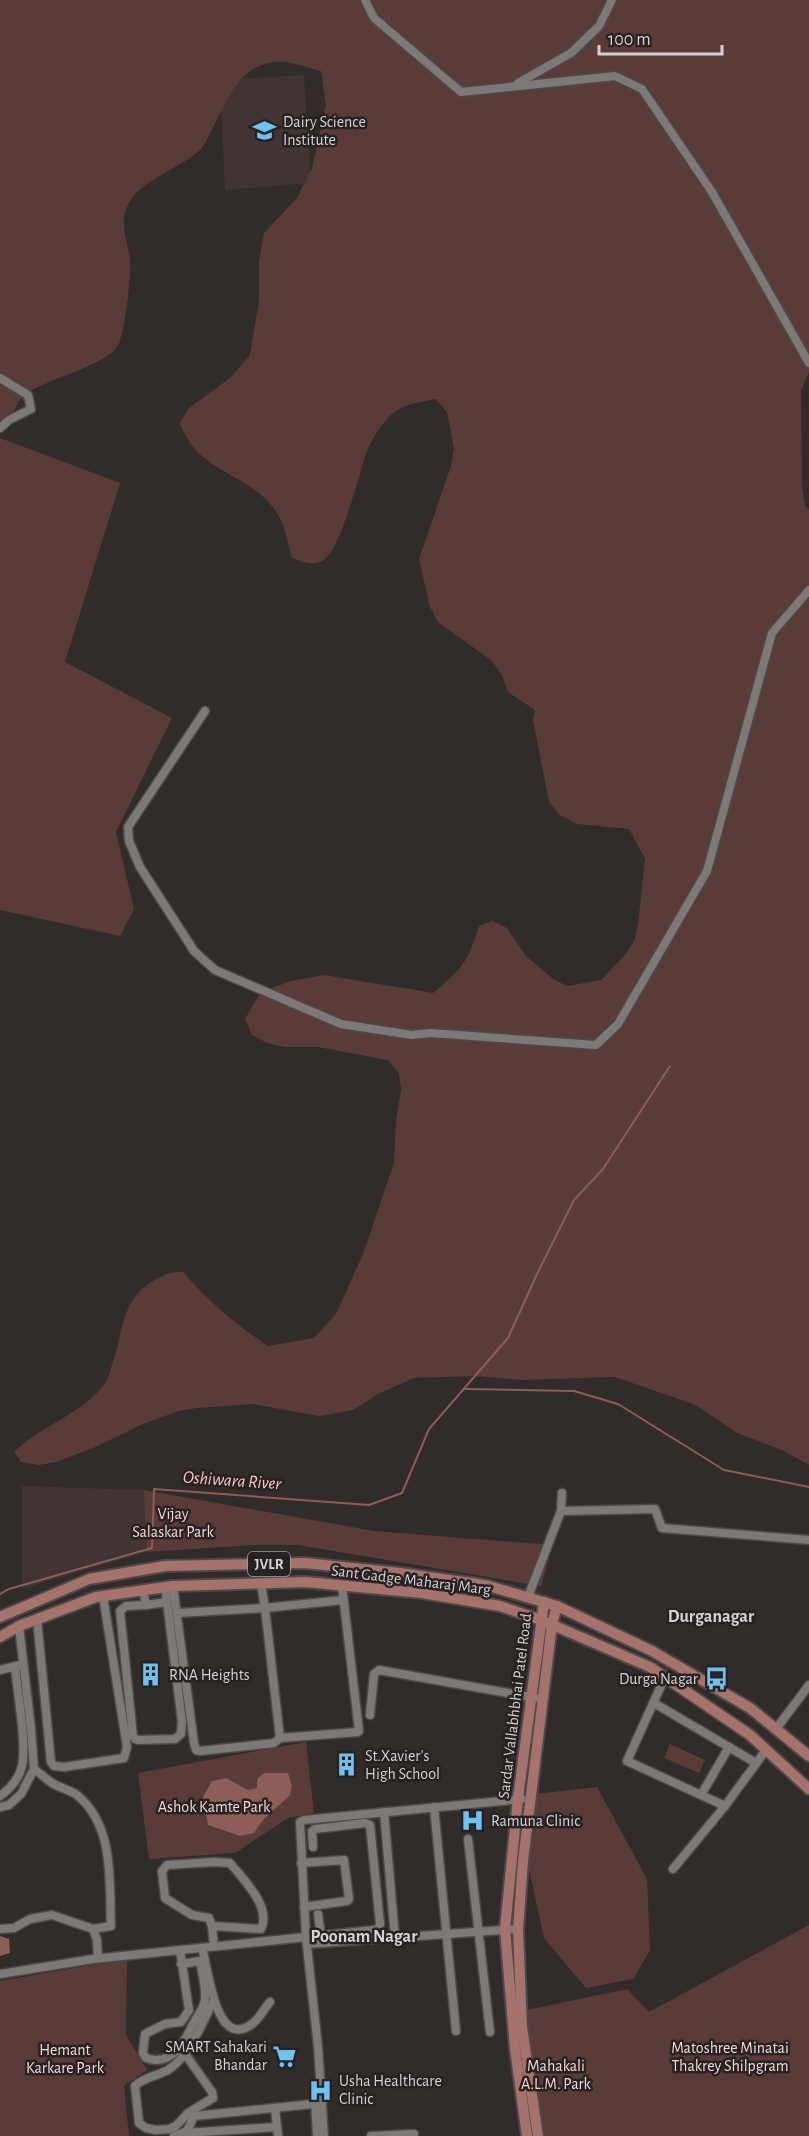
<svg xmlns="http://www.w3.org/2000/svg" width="809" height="2136" font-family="'Alegreya Sans',sans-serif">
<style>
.built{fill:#413433}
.green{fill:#593c39}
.water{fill:#8c5d59}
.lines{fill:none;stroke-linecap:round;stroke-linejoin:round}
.stream{stroke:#8c5d59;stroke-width:2}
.minor-casing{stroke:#4e4848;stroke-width:11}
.major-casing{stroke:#4e4848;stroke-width:14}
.minor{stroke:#7e7877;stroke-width:8}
.major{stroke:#a6726d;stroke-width:10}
.labels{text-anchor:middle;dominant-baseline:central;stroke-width:5;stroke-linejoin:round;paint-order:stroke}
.shield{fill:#272121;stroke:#a29d9d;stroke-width:1.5}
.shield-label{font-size:15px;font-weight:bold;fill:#d6d2d2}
.poi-label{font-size:16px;fill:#d6d2d2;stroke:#272121;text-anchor:start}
.park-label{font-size:16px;fill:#f7d7d3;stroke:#272121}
.street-label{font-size:16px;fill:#d6d2d2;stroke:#272121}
.water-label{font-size:18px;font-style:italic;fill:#f8c8c3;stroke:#272121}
.neighbourhood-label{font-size:18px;font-weight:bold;fill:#d6d2d2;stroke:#272121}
</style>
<rect width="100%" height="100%" fill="#312b2a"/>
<g class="built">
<path d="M304 75 311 183 225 190 220 80Z"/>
<path d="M22 1486 144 1490 146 1552 22 1589Z"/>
</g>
<g class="green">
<path d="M0 0H809V372L801 391 802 487 805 505 809 510V1465L784 1451 737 1433 696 1405 615 1377 521 1380 475 1376 414 1378 380 1393 353 1410 319 1416 252 1404 197 1408 179 1411 143 1424 93 1448 56 1462 39 1465 21 1462 14 1452C39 1427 87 1411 106 1382 109 1377 110 1370 112 1365 124 1333 120 1300 153 1281 165 1274 169 1272 183 1272 209 1302 235 1324 268 1346L314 1338 336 1314 363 1254 394 1163 396 1122 401 1090 399 1073 388 1060 318 1047H284L267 1043 252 1035 245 1019 261 992 291 981 324 975 433 993C463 967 467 964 479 926L493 921 507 928 525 955 553 979 567 986 601 980 625 955 634 941 638 925 645 859 629 829 577 824 560 815 549 802 533 720 535 710 508 692 502 675 492 661 438 622 430 607 419 559 451 466 454 448 447 412 436 399C418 402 398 405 386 420 379 428 371 441 367 451 359 473 341 552 322 561 311 566 303 562 292 558 287 542 285 523 275 510 246 470 199 475 180 423L188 409 230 378 250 355 259 300V261L264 233 297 198 312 168 326 105 321 71C297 65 280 55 255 68 233 80 223 110 211 131 208 137 205 145 200 150 177 171 132 182 125 213 121 230 129 245 130 262 131 277 125 336 117 347 104 366 46 379 24 395 15 403 10 423 0 433Z"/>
<path d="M0 438 120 483 65 662 172 718 116 832 134 909 120 936 0 910Z"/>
<path d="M144 1490 374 1531 553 1545 541 1586 298 1545H255L146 1552Z"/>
<path d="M306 1742 314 1813 288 1818 235 1853 149 1859 138 1773Z"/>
<path d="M670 1744 705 1760 699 1773 664 1758Z"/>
<path d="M597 1787 647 1879 650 1950 633 1979 586 1988 544 1938 528 1864 535 1794Z"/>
<path d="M809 1925V2136H543L527 2036V2010L627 1989 649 2012Z"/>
<path d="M127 1959 126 2035 147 2070 124 2086 129 2136H0V1981Z"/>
</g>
<g class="water">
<path d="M264 1773H288L292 1786 290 1795 262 1821 254 1833 240 1836 208 1825 203 1797 212 1781 226 1778 248 1790 257 1788V1779Z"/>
<path d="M0 1936 9 1939 10 1953 0 1956Z"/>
</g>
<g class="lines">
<g class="stream">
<path d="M465 1389 574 1391 618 1404 724 1470 809 1487"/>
<path d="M0 1594 9 1589 152 1548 154 1489 369 1505 402 1493 429 1429 508 1338 538 1272 574 1200 603 1169 670 1066"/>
</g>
<defs>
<g id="minor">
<path d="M365 0 374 18 461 92 615 76 642 89 712 192 809 363"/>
<path d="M518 83 571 53 599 26 612 0"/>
<path d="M0 378 28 395 31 409 9 420 0 428"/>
<path d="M205 711 128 827 129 841 140 867 194 951 215 970 341 1024 412 1035 430 1033 596 1045 618 1024 707 871 772 633 809 590"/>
<path d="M561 1511 562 1493"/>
<path d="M173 1586 194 1743 196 1750 200 1751 274 1743 280 1738 265 1608 261 1584"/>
<path d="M143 1590 146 1605 126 1606 120 1611 133 1736 135 1739 139 1740 175 1739 181 1734 182 1722 165 1586"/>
<path d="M528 1597 561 1511 655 1509 662 1528 809 1540"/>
<path d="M146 1605 167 1602"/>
<path d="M177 1613 265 1608 343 1600"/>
<path d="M37 1619 51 1762 54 1766 64 1767 124 1758 127 1747 103 1596"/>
<path d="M0 1670 20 1665"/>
<path d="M665 1677 627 1761 725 1806"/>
<path d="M654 1703 756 1763"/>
<path d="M370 1715 374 1674 379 1670 536 1698"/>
<path d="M776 1729 809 1685"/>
<path d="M280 1738 358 1732 359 1731 342 1586"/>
<path d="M701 1795 729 1747"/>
<path d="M0 1796C10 1789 19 1778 22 1766 27 1743 17 1691 15 1666"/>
<path d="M0 1807 9 1805 21 1794 34 1769 31 1729 19 1626"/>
<path d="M434 1807 456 2031"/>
<path d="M384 1812 395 1937"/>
<path d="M468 1839 490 2032"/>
<path d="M215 1862 230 1863C243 1879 272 1907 261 1929L212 1926 209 1918 192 1915 165 1898 162 1871 167 1865Z"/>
<path d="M301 1863 344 1860 349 1899 347 1901 304 1907"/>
<path d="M673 1869 725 1806 766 1750"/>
<path d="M318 1914 321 1936"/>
<path d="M212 1926 214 1946"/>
<path d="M0 1929 14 1928 30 1919 52 1915 93 1929 111 1926C109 1882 115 1826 77 1795 70 1790 60 1788 52 1783 46 1779 40 1773 34 1769"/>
<path d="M93 1929 97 1940 98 1958"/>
<path d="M307 1944 518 1929"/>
<path d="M202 1948C208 1966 215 2052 252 2024 259 2019 264 2009 270 2002"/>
<path d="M180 1950 189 2010 181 2022 165 2024 145 2034 143 2053 146 2058C172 2067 184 2043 193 2024 198 2015 204 2009 205 1999 206 1987 202 1973 200 1961L181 1964"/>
<path d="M0 1974 93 1959 374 1930 379 1928 380 1924 370 1825 365 1823 315 1829 312 1831 313 1847"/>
<path d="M185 2054 212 2092 213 2098 188 2113 176 2126 169 2129 156 2130 146 2128 139 2123 135 2086C144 2077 157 2076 168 2070 189 2057 203 2021 214 2000"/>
<path d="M315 2103 317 2136"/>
<path d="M275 2108 278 2136"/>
<path d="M185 2133 277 2127"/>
<path d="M174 2136 187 2131 194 2116 322 2103"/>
<path d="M324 2136 318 2047 306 1937 300 1822 304 1820 522 1799"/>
<path d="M371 2136 414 2134"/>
</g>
<g id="major">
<path d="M0 1617 89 1579 165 1566 305 1563 400 1573 471 1583 489 1586 557 1606 652 1651 750 1708 809 1756"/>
<path d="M0 1637 19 1626 96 1597 173 1586 306 1582 422 1593 500 1606 541 1620 650 1667 750 1735 809 1789"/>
<path d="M527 2136 515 2049 505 1929 518 1798 544 1602"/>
<path d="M538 2136 522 2027 518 1929 523 1861 552 1624 557 1606"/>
</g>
</defs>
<use href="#minor" class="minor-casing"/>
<use href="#major" class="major-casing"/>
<use href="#minor" class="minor"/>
<use href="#major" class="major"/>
</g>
<defs>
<symbol id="university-bare" viewBox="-9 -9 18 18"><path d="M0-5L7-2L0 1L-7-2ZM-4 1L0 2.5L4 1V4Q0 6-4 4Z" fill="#6dc2f3" stroke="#272121" stroke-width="2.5" paint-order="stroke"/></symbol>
<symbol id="building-bare" viewBox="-9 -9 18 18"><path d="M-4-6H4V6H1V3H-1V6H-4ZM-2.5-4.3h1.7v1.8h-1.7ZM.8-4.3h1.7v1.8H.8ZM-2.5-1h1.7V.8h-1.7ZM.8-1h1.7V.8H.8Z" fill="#6dc2f3" stroke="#272121" stroke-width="2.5" paint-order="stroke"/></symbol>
<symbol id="bus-bare" viewBox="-9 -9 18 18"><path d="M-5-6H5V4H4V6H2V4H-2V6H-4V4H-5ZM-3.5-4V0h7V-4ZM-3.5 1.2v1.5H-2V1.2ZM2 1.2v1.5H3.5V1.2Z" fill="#6dc2f3" stroke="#272121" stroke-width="2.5" paint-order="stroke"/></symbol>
<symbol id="hospital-bare" viewBox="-9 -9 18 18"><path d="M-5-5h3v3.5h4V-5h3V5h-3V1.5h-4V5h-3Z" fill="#6dc2f3" stroke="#272121" stroke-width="2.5" paint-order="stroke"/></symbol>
<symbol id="supermarket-bare" viewBox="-9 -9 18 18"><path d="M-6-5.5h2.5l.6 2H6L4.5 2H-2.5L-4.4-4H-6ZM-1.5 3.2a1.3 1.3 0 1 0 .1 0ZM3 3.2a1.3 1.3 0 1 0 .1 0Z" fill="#6dc2f3" stroke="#272121" stroke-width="2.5" paint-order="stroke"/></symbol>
</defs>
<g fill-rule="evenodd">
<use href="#university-bare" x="248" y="114" width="33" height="33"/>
<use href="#building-bare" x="134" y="1658" width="33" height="33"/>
<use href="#bus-bare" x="700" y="1662" width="33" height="33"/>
<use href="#building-bare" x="330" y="1748" width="33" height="33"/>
<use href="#hospital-bare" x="456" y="1804" width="33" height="33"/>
<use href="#supermarket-bare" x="268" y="2040" width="33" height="33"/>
<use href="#hospital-bare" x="304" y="2074" width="33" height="33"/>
</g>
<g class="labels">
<rect class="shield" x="248" y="1552" width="42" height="24" rx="4.5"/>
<g class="shield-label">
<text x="269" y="1564">JVLR</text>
</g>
<g class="poi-label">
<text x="283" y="122">Dairy Science<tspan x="283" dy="18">Institute</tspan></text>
<text x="169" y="1675">RNA Heights</text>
<text x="698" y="1679" text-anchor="end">Durga Nagar</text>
<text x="365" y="1756">St.Xavier's<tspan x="365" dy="18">High School</tspan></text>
<text x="491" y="1821">Ramuna Clinic</text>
<text x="267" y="2047" text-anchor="end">SMART Sahakari<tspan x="267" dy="18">Bhandar</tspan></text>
<text x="339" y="2081">Usha Healthcare<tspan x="339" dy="18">Clinic</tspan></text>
</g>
<g class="park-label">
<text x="173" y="1514">Vijay<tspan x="173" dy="18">Salaskar Park</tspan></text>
<text x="214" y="1807">Ashok Kamte Park</text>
<text x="730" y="2048">Matoshree Minatai<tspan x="730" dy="18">Thakrey Shilpgram</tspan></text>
<text x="65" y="2050">Hemant<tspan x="65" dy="18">Karkare Park</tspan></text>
<text x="556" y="2066">Mahakali<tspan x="556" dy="18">A.L.M. Park</tspan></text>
</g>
<g class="street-label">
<text transform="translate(411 1580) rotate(7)">Sant Gadge Maharaj Marg</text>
<text transform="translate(515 1706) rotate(-83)">Sardar Vallabhbhai Patel Road</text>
</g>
<g class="water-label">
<text transform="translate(232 1481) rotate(4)">Oshiwara River</text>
</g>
<g class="neighbourhood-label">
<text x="711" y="1617">Durganagar</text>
<text x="364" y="1937">Poonam Nagar</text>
</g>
</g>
<path d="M599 45v9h123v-9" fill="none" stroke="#d6d2d2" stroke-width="3"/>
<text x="608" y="45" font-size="18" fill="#d6d2d2" stroke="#272121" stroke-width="4.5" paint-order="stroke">100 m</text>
</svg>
